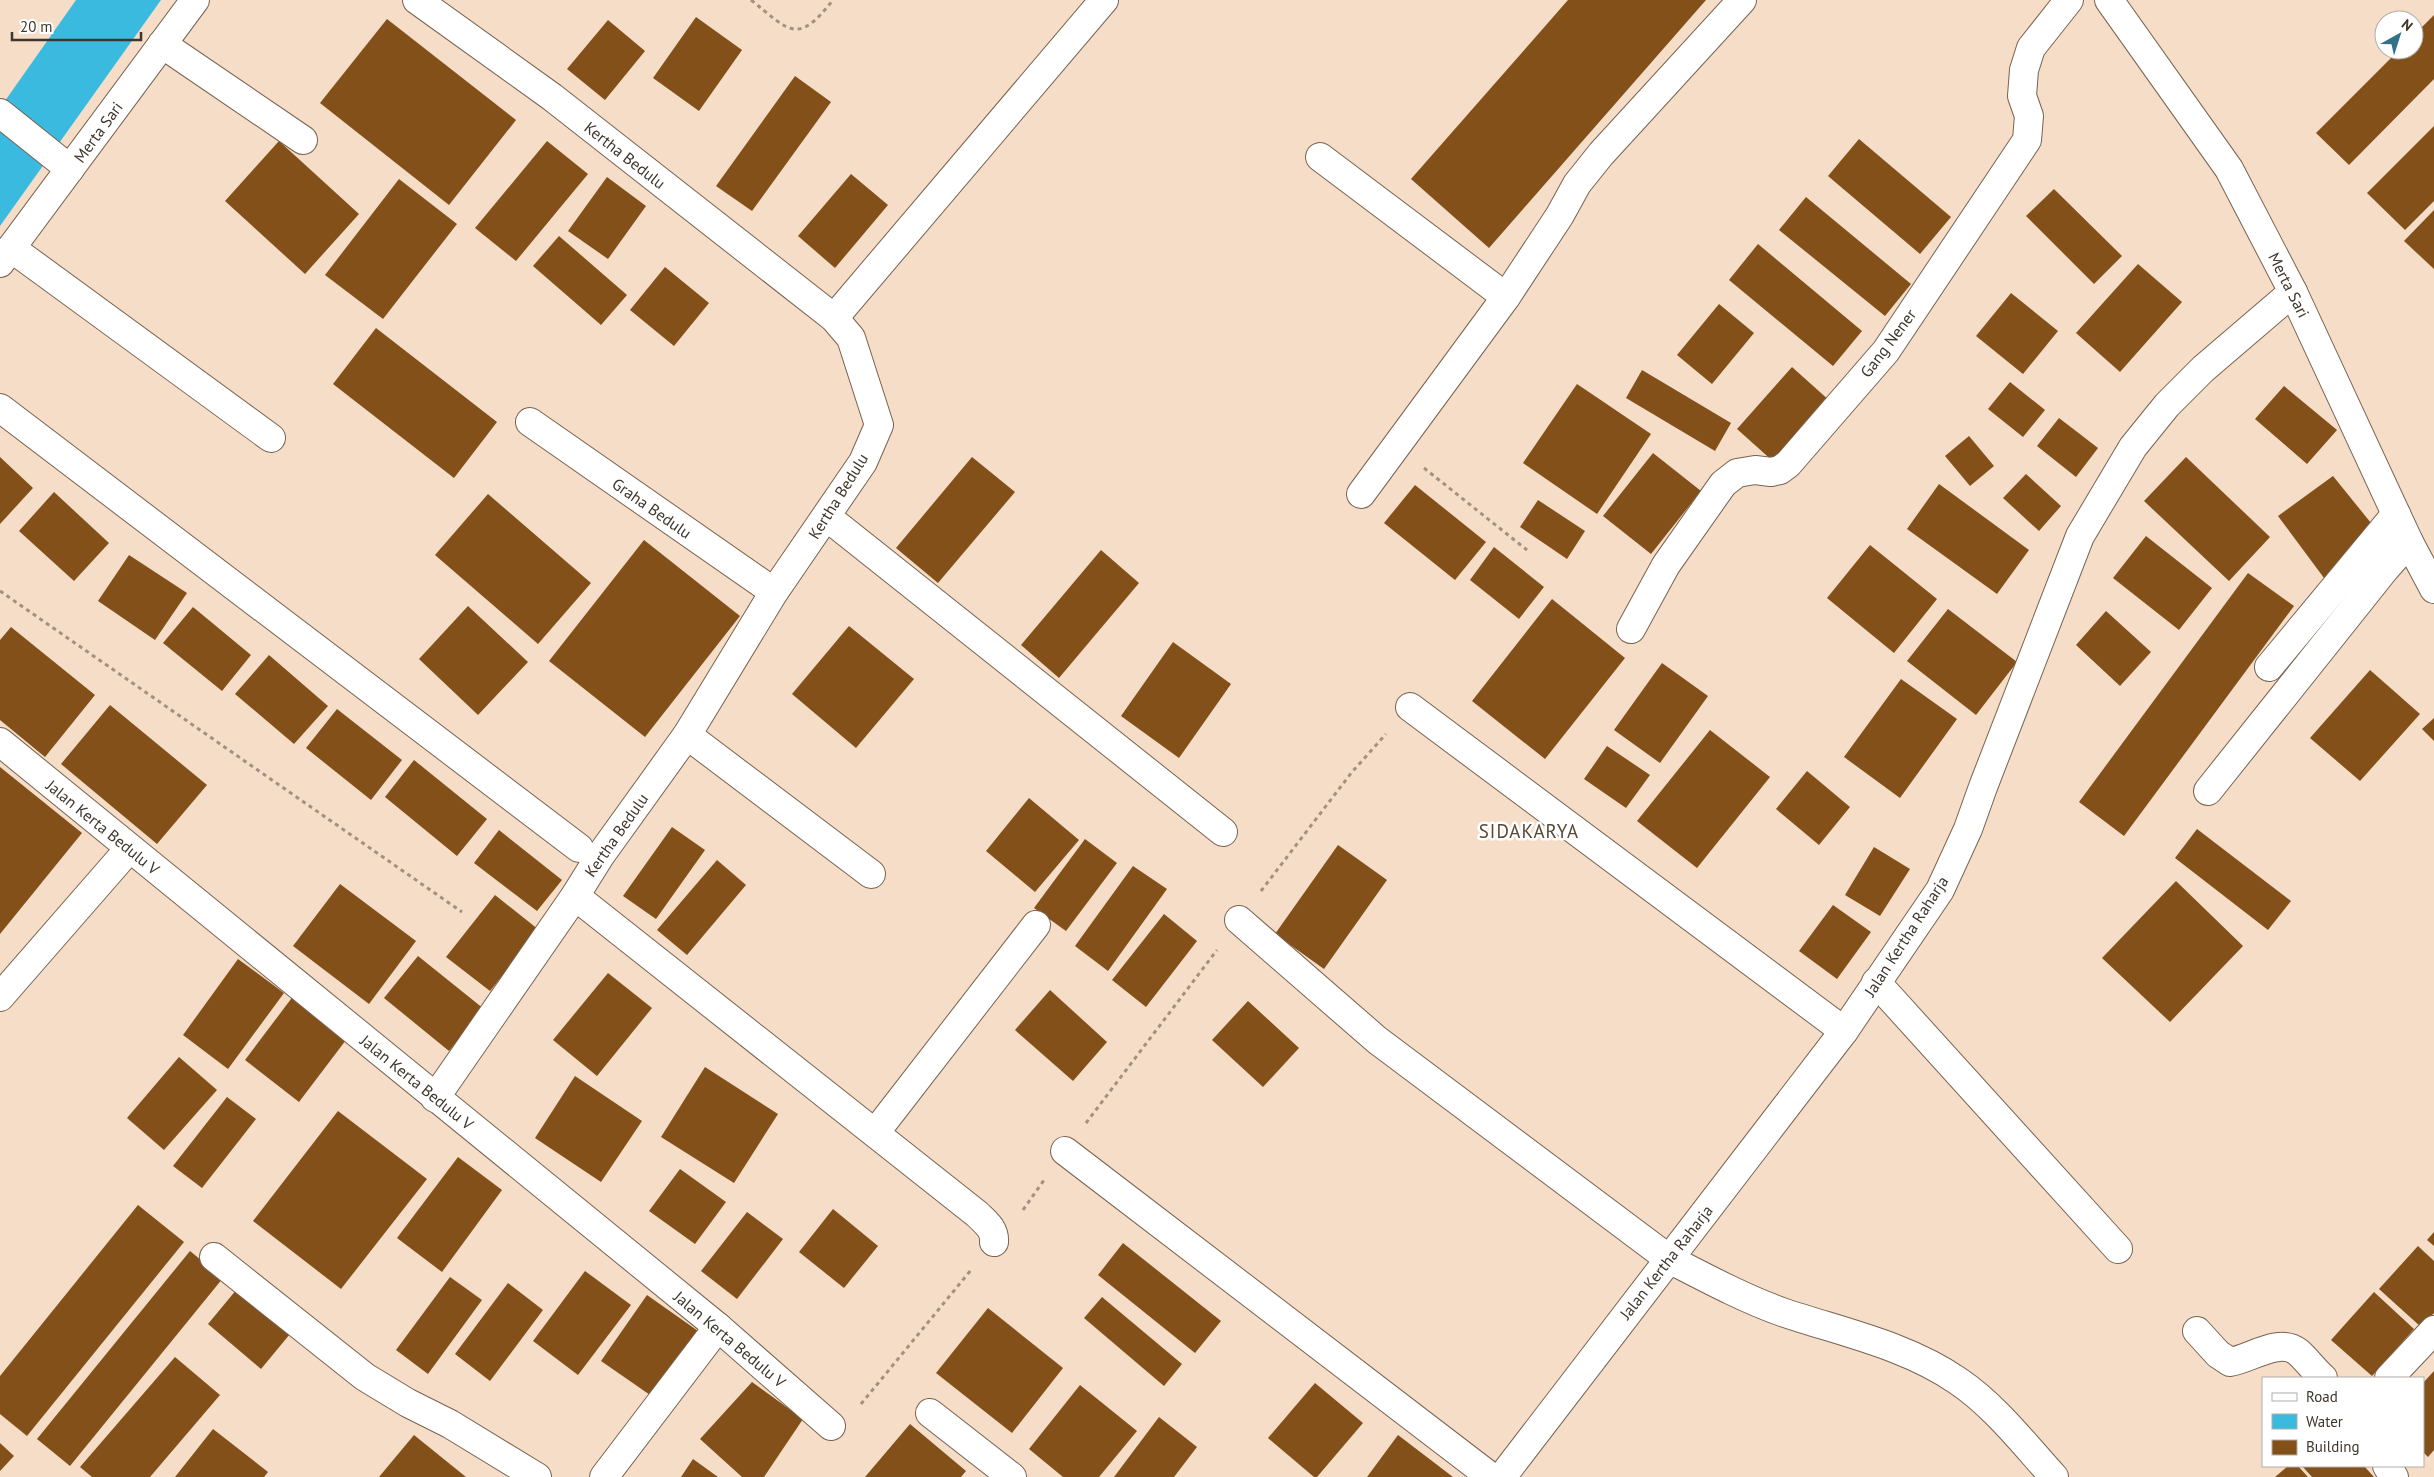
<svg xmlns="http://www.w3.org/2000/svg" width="2434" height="1477" font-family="'PT Sans',sans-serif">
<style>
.water{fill:#3abadf}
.building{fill:#825018}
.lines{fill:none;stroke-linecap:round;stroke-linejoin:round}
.minor-casing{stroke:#786350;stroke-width:30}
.path{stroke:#a29181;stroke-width:3;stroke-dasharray:4 4;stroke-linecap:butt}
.minor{stroke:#fff;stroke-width:28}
.labels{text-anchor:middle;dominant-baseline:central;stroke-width:5;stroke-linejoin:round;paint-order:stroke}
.street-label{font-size:16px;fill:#3e352c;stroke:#fff}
.quarter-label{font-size:19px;letter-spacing:1px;fill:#5a4735;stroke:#fff}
</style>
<rect width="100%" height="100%" fill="#f5ddc8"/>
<path class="water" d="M76 0H161L0 226V108Z"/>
<g class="building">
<path d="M1568 0H1706L1489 248 1411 179Z"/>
<path d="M2434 15V79L2349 165 2316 133 2399 50H2414V35Z"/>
<path d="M696 17 742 50 699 111 653 78Z"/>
<path d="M387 19 516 120 449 205 320 103Z"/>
<path d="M608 20 645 51 605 100 567 69Z"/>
<path d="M795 76 831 102 752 211 716 186Z"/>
<path d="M2434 126V201L2405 230 2367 193Z"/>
<path d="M1859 139 1951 217 1920 254 1828 176Z"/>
<path d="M279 141 359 214 305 274 225 201Z"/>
<path d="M547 141 588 174 516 261 475 228Z"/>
<path d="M851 174 888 205 835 268 798 236Z"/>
<path d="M607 177 646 206 608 259 568 231Z"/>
<path d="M399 179 457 224 383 319 325 275Z"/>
<path d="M2054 189 2122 256 2094 284 2026 216Z"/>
<path d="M1806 197 1911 284 1885 316 1779 230Z"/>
<path d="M2434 210V269L2404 241Z"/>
<path d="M559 236 627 295 601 325 533 266Z"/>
<path d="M1758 244 1862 331 1833 366 1729 280Z"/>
<path d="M2138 264 2182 302 2120 372 2076 333Z"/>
<path d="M665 267 709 303 674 346 630 310Z"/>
<path d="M2011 293 2058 331 2023 374 1976 336Z"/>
<path d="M1719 304 1754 333 1712 384 1677 355Z"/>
<path d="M376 328 497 422 454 478 333 384Z"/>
<path d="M1792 367 1831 402 1775 463 1737 429Z"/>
<path d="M1642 370 1731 423 1715 451 1626 398Z"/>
<path d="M2010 382 2045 410 2023 437 1988 409Z"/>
<path d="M1577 384 1651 434 1597 514 1523 463Z"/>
<path d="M2284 386 2337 430 2307 464 2255 419Z"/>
<path d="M2059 418 2098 448 2076 477 2037 446Z"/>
<path d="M1969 436 1994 466 1970 486 1945 456Z"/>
<path d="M1653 453 1701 491 1651 554 1603 516Z"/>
<path d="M0 457 33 488 0 524Z"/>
<path d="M972 457 1015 492 938 583 896 548Z"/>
<path d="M2186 457 2270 537 2229 581 2144 501Z"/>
<path d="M2026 474 2061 506 2039 531 2003 498Z"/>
<path d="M2333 476 2371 523 2324 578 2278 516Z"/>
<path d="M1939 484 2029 550 1997 594 1907 529Z"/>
<path d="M1415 485 1486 542 1455 580 1384 523Z"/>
<path d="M54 492 109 543 74 581 19 531Z"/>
<path d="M488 494 591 583 538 644 435 555Z"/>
<path d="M1538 500 1585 531 1567 559 1520 527Z"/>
<path d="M2146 536 2212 588 2179 630 2113 578Z"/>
<path d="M644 540 740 616 645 737 549 661Z"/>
<path d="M1870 545 1937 599 1894 653 1827 598Z"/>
<path d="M1494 547 1544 587 1519 619 1470 580Z"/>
<path d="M1101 550 1139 583 1059 678 1021 645Z"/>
<path d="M129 555 187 593 155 640 98 601Z"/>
<path d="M2248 573 2294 606 2124 836 2079 802Z"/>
<path d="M1552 599 1625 658 1545 759 1472 701Z"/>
<path d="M468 606 528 662 478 715 419 659Z"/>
<path d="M193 607 251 655 222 691 163 643Z"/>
<path d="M1948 609 2017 662 1976 715 1907 661Z"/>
<path d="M2106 611 2151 652 2120 686 2076 645Z"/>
<path d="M849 626 914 679 856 748 792 694Z"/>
<path d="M11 627 95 695 45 757 0 720V640Z"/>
<path d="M1173 642 1231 684 1179 758 1121 716Z"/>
<path d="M269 655 328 706 294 744 235 694Z"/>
<path d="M1662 663 1708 696 1660 763 1614 730Z"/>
<path d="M2370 670 2420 714 2360 781 2310 738Z"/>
<path d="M1901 679 1957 719 1900 798 1844 757Z"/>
<path d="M110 705 207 785 157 844 61 764Z"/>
<path d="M337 709 402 760 371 800 306 748Z"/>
<path d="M2434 718V741L2422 729Z"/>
<path d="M1710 730 1770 777 1697 868 1637 821Z"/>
<path d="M1607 746 1650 775 1626 808 1584 779Z"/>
<path d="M414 760 487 819 457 856 385 797Z"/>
<path d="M0 767 82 833 0 934Z"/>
<path d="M1807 771 1850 807 1819 845 1776 809Z"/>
<path d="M1029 798 1079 840 1035 892 986 851Z"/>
<path d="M672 827 705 850 656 919 623 896Z"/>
<path d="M2197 829 2291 901 2268 930 2175 858Z"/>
<path d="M499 830 562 880 537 911 474 863Z"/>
<path d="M1085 839 1117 863 1066 931 1034 908Z"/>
<path d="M1338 845 1387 880 1324 969 1275 934Z"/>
<path d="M1874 847 1910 869 1880 916 1845 895Z"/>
<path d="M717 860 746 885 687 955 657 930Z"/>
<path d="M1133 866 1167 889 1108 971 1075 946Z"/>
<path d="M2176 881 2243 946 2170 1022 2102 958Z"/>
<path d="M340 884 416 941 369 1004 293 946Z"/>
<path d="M495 895 539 930 490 991 446 957Z"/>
<path d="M1833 905 1871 932 1837 979 1799 951Z"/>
<path d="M1164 914 1197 941 1146 1007 1112 980Z"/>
<path d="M418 956 484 1009 449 1051 384 998Z"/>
<path d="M238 959 284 993 228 1069 183 1035Z"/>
<path d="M608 973 652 1008 597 1076 553 1040Z"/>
<path d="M1050 990 1107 1042 1073 1081 1015 1030Z"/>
<path d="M294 995 349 1036 299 1102 245 1060Z"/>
<path d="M1248 1001 1299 1048 1263 1087 1212 1040Z"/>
<path d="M179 1057 217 1090 164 1150 127 1118Z"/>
<path d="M705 1067 778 1114 734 1183 661 1137Z"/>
<path d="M575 1076 642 1121 601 1182 535 1138Z"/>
<path d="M227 1097 256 1119 202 1188 173 1166Z"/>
<path d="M338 1111 427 1179 341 1289 253 1221Z"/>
<path d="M458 1157 502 1190 442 1272 397 1238Z"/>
<path d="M680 1169 726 1202 695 1244 649 1211Z"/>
<path d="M138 1205 184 1242 27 1436 0 1414V1376Z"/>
<path d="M833 1209 878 1246 844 1288 799 1252Z"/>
<path d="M747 1212 783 1239 737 1299 701 1271Z"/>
<path d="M2434 1232V1246L2427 1240Z"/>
<path d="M1123 1243 1221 1321 1195 1353 1098 1275Z"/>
<path d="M2418 1246 2434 1261V1313L2421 1327 2379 1289Z"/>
<path d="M190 1251 223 1278 70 1466 37 1439Z"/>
<path d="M585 1271 631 1305 578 1375 533 1341Z"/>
<path d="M450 1277 482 1300 428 1374 396 1350Z"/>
<path d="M508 1283 543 1310 490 1381 455 1354Z"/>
<path d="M237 1289 290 1334 261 1369 208 1324Z"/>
<path d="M2374 1292 2414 1329 2372 1376 2331 1340Z"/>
<path d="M647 1295 698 1331 653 1397 601 1361Z"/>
<path d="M1102 1297 1182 1364 1164 1386 1084 1318Z"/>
<path d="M988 1308 1063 1368 1012 1433 936 1373Z"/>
<path d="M175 1357 220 1395 150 1477H92L80 1467Z"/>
<path d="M2434 1371V1450L2428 1457 2423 1452V1383Z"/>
<path d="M752 1382 803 1419 764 1477H742L700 1439Z"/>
<path d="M1315 1383 1363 1423 1317 1477H1314L1268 1438Z"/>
<path d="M1080 1385 1137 1431 1099 1477H1063L1029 1449Z"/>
<path d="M1159 1417 1197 1447 1174 1477H1114Z"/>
<path d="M910 1424 966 1471 961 1477H865Z"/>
<path d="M213 1429 268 1472 264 1477H175Z"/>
<path d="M414 1435 466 1477H379Z"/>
<path d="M1398 1435 1453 1477H1367Z"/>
<path d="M0 1443 14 1456 0 1471Z"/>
<path d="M693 1459 718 1477H681Z"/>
<path d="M2288 1466H2298L2308 1477H2275Z"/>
<path d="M2302 1466H2364L2374 1477H2312Z"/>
</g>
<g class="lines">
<defs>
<g id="minor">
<path d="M417 0 552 97 834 318 851 338 879 425 863 462 774 592 687 735 600 856 575 896 435 1098"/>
<path d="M2109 0 2229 169 2293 292 2409 542 2434 589"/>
<path d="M162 44 303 140"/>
<path d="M0 113 70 169"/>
<path d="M1320 157 1506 297"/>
<path d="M11 248 271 438"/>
<path d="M0 263 195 0"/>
<path d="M834 318 1104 0"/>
<path d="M0 408 579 848"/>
<path d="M530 422 774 592"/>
<path d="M1361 494 1506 297 1560 215 1577 184 1601 154 1742 0"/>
<path d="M827 517 1223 832"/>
<path d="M1631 629 1666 565 1723 484 1737 473 1755 470 1771 472 1780 470 1788 464 1886 351 2027 140 2029 116 2022 96 2024 70 2031 48 2069 0"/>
<path d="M2269 667 2396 514"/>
<path d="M1410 707 1844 1031"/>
<path d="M687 735 871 874"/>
<path d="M0 742 718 1327 831 1426"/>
<path d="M2208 791 2385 569 2409 542"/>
<path d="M575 896 977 1214C986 1223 995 1229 994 1242"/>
<path d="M1239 920 1377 1040 1669 1259C1706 1278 1743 1298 1782 1312 1841 1332 1906 1345 1958 1381 1995 1406 2024 1444 2054 1477"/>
<path d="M1876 982 2118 1249"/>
<path d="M0 997 129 849"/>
<path d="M875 1133 1036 925"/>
<path d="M1065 1151 1491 1477"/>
<path d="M214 1257 365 1377 408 1403 450 1424 537 1477"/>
<path d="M2197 1331 2218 1354 2230 1362C2250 1359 2279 1337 2298 1352 2307 1360 2314 1370 2323 1378"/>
<path d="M2389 1378 2434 1330"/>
<path d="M930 1413 1012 1477"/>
<path d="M2387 1466 2394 1477"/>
<path d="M604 1477 718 1327"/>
<path d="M1502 1477 1844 1031 1940 890 1968 829 1983 787 2080 536 2133 447 2167 405 2203 369 2293 292"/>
</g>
</defs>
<use href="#minor" class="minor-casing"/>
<g class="path">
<path d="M751 0C790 31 797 46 833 0"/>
<path d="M1424 468 1527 550"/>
<path d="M0 591 462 912"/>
<path d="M1261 891 1352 772 1386 734"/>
<path d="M1086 1123 1217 950"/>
<path d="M1023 1210 1044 1180"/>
<path d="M861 1404 971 1270"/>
</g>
<use href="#minor" class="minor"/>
</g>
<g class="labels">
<g class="street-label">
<text transform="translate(98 132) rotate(-54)">Merta Sari</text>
<text transform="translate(625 155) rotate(38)">Kertha Bedulu</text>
<text transform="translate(2289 285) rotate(63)">Merta Sari</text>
<text transform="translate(1888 343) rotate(-53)">Gang Nener</text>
<text transform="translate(838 496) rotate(-58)">Kertha Bedulu</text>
<text transform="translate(652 508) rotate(35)">Graha Bedulu</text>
<text transform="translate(103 827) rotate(39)">Jalan Kerta Bedulu V</text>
<text transform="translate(616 835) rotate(-55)">Kertha Bedulu</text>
<text transform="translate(1906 936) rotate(-57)">Jalan Kertha Raharja</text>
<text transform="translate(417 1082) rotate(39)">Jalan Kerta Bedulu V</text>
<text transform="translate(1666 1262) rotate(-52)">Jalan Kertha Raharja</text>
<text transform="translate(730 1339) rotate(40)">Jalan Kerta Bedulu V</text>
</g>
<g class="quarter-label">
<text x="1529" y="831">SIDAKARYA</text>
</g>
</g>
<rect x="2262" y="1377" width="162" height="90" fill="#ffffff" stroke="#b2aeab"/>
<rect x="2272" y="1393" width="25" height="8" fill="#ffffff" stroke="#b2aeab"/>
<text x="2306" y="1402" font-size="15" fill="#3e352c">Road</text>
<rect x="2272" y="1414" width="25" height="15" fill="#3abadf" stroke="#b2aeab"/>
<text x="2306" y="1427" font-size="15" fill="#3e352c">Water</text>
<rect x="2272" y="1440" width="25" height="15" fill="#825018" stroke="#b2aeab"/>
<text x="2306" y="1452" font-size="15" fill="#3e352c">Building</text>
<g transform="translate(2399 35) rotate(39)"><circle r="24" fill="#ffffff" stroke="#b2aeab"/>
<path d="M0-4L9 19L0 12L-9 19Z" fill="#327286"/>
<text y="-8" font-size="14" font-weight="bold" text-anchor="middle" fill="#3e352c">N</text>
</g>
<path d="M12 32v8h129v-8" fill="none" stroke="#3e352c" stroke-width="2.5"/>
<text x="20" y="32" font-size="15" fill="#3e352c" stroke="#ffffff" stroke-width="4" paint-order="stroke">20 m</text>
</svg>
